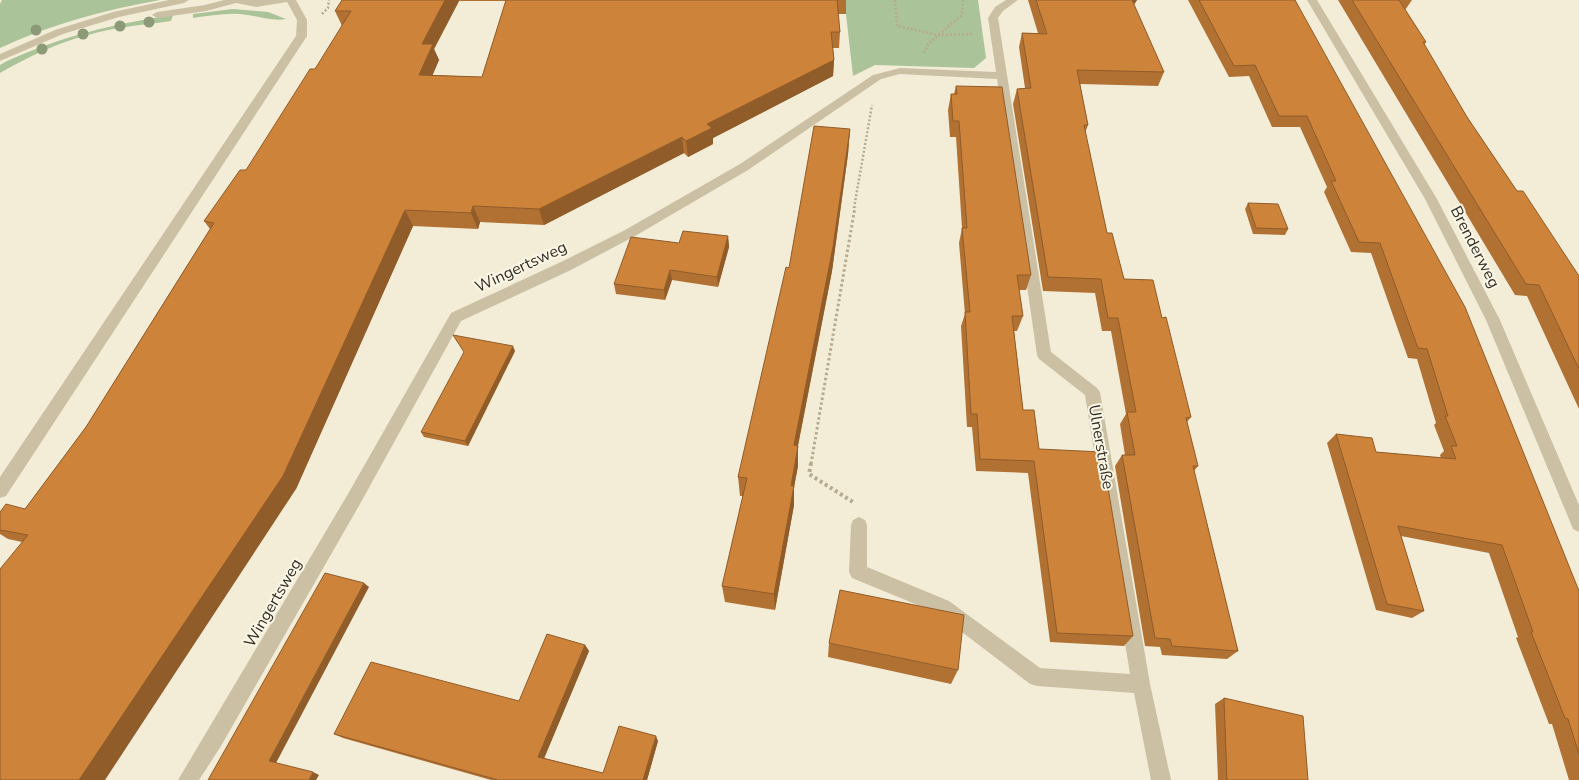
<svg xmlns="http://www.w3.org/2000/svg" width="1579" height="780" font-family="'Nunito Sans',sans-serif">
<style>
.green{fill:#aac398}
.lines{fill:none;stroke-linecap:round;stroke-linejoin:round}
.path-far2{stroke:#b7aa8e;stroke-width:2.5;stroke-dasharray:2 2;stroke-linecap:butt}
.path-far1{stroke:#b7aa8e;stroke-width:3;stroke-dasharray:2.5 2.5;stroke-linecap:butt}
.path{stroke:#b7aa8e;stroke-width:4;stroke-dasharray:3 3;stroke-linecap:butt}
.minor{fill:#ccc0a4;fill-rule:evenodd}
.tree{fill:#8d9a77}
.wall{fill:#b17133;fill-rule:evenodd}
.shaded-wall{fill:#905c29}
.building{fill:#ce833b;stroke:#905c29}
.labels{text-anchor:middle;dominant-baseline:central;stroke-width:4;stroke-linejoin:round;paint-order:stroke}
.street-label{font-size:16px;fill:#362f26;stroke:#faf6e5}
</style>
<rect width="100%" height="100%" fill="#f3edd8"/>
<g class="green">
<path d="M2 0H160C105 10 51 24 0 48V4Z"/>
<path d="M846 0H978L986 58 974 68 875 65 853 76 846 14Z"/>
<path d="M233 9 268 12 286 19C272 22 255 15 240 14 224 13 208 16 193 18V14Z"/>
<path d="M173 15 171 21C143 25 115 27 88 35 57 43 28 57 0 73V65L7 61C63 36 113 24 173 15Z"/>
</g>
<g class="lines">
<g class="path-far2">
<path d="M895 0 897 26 938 35 974 34"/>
<path d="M322 14 328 8 329 0"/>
<path d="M924 53 928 44 962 15 963 0"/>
<path d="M854 208 872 105"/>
</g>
<path class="path-far1" d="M811 464 855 207"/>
<path class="path" d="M811 463 809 474 853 502"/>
<g class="minor">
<path d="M169 0H189L184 3 119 17 63 34 0 61V54L55 30 113 12Z"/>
<path d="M224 0H296L307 20V36L6 496 0 498V477L296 36 297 20 287 2 256 7 236 3 206 11 157 18 152 15 157 12 205 5Z"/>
<path d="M1006 0H1018L1003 11 998 18 1051 352 1097 388 1100 392 1150 684 1171 780H1151L1134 693 1037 686 1030 684 937 613 852 578 849 572 851 525 853 520 859 517 865 520 867 525V567L949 601 1040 668 1130 674 1085 395 1039 359 1037 355 997 79 900 74 881 79 748 170 635 236 571 270 461 321 360 504 221 746 199 780H178L348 494 451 313 561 262 625 230 740 164 873 75 900 68 996 72 988 18 995 7Z"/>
<path d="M1307 0H1317L1437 199 1500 320 1579 505V532L1573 529 1571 524 1486 320 1425 199Z"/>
</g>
</g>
<g class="tree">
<circle cx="149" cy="22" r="5.5"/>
<circle cx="120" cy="26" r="5.5"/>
<circle cx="36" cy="30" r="5.5"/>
<circle cx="83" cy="34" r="5.5"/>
<circle cx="42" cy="49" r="5.5"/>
</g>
<g class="wall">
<path d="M342 0H846V14H838L840 32 839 48H833L834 60 833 76 713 138V144L688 157 684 153 544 225 480 222 478 229 413 226 296 489 22 542 8 539 0 534V512L25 509 86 427 210 229 204 221 246 170 315 69 342 26 335 11ZM459 1H506L482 77 432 75 439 60 434 49Z"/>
<path d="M1028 0H1137L1134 5 1164 72 1158 86 1080 84 1088 125 1085 133 1107 233 1124 279 1162 318 1191 417 1187 422 1198 466 1194 471 1238 651 1227 659 1162 655 1160 647 1145 646 1115 466 1122 455H1125L1120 424 1126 414 1111 331H1102L1095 293 1043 291 1013 104 1017 89 1025 88 1019 47 1022 33H1038Z"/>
<path d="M1188 0H1295L1579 591V780H1569L1552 724H1549L1516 638 1518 637 1489 553 1401 536 1424 611 1412 618 1376 610 1327 443 1336 434 1376 452 1441 458 1440 455 1444 451 1434 425 1436 423 1417 359 1408 358 1371 253 1351 252 1324 192 1327 187 1300 127H1272L1249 76 1229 77Z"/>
<path d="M1338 0H1412L1405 10 1426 42 1424 45 1467 117 1517 191 1579 276V409L1527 296 1515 295Z"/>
<path d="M956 86 1031 275 1026 290H1019L1023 316 1017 331H1014L1023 410 1039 449 1133 636 1124 646 1050 642 1028 473 976 471 972 427H967L961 326 965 314 959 243 962 228 956 137H950L948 110 951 94H954Z"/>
<path d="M850 129 848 154 832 271 798 446V466L794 487V505L775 610 725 602 722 586 743 496H740L738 477 789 268Z"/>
<path d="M1248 203 1288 229 1285 235 1253 234 1245 209Z"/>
<path d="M728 236 729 247 718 287 672 280 665 300 616 294 614 284 679 243Z"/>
<path d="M515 351 468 446 424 437 421 432Z"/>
<path d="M829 643 958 670 951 684 828 657Z"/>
<path d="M585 645 589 651 544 758 603 773 658 741 647 780H491L343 738 334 734 519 701Z"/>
<path d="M1224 698 1308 780H1218L1215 704Z"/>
</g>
<g class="shaded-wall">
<path d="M445 0H458L459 1 434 49 439 60 426 91 419 75 422 44Z"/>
<path d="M1132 0H1137L1126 15Z"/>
<path d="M834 60 833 76 713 138V144L688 157 686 141 707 124Z"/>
<path d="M850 129 848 154 832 271 794 465V445Z"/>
<path d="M682 137 684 153 544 225 539 209Z"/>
<path d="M473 206 480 222 478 229 471 213Z"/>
<path d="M405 210 413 226 296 489 105 780H79Z"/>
<path d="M728 236 729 247 718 287 717 277Z"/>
<path d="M670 270 672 280 665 300 664 290Z"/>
<path d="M513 346 515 351 468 446 465 441Z"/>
<path d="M798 446V466L794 487V505L775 610 774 594 791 486Z"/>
<path d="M364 583 369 587 276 763 269 761Z"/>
<path d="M585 645 589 651 543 761 538 757Z"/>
<path d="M656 736 658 741 647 780H643Z"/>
<path d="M313 772 319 775 316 780H309Z"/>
</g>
<g class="building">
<path d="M342 0H445L422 44H433L419 75 482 77 506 0H837L840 32H831L834 60 707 124 712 128 686 141 682 137 539 209 473 206 471 213 405 210 283 476 79 780H0V569L28 535 0 530V512L6 504 25 509 86 427 214 223 204 221 240 170H246L310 69H315L351 11H335Z"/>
<path d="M1036 0H1132L1164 72 1077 70 1088 125H1084L1107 233H1112L1124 279 1153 280 1162 318 1166 317 1191 417 1186 418 1198 466H1193L1238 651 1172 646 1170 639 1155 638 1122 455H1135L1127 412H1136L1118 318H1108L1101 279 1048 277 1017 89 1031 88 1022 33 1047 34Z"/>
<path d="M1199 0H1295L1465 307 1579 591V754L1568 719 1565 718 1531 632H1533L1502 545 1398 526 1424 611 1387 604 1336 434 1372 438 1376 452 1456 459 1451 446H1457L1445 416H1448L1427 349 1418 348 1380 243 1359 242 1331 181H1336L1307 116H1279L1255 65 1234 66Z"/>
<path d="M1352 0H1399L1426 42H1423L1467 117 1517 191H1523L1579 276V369L1539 285 1526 284Z"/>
<path d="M956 86 1002 87 1031 275H1017L1023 316H1012L1023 410H1034L1039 449 1102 452 1133 636 1057 633 1034 461 980 459 977 414H971L965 312H970L962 228H967L959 121H953L951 94H957Z"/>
<path d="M814 126 850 129 833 247 794 445 798 446 791 486H794L774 594 722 586 747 478 738 477 786 267 789 268Z"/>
<path d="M1248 203 1278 204 1288 229 1256 228Z"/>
<path d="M683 231 728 236 717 277 670 270 664 290 614 284 631 237 679 243Z"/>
<path d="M453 335 513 346 465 441 421 432 464 352Z"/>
<path d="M325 573 364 583 269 761 313 772 309 780H208Z"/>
<path d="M840 590 964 615 958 670 829 643Z"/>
<path d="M547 634 585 645 538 757 603 773 619 726 656 736 643 780H498L334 734 371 662 519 701Z"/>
<path d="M1224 698 1303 716 1308 780H1227Z"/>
</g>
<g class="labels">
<g class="street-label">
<text transform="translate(1475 247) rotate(63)">Brenderweg</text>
<text transform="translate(521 267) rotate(-25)">Wingertsweg</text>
<text transform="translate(1101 447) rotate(80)">Ulnerstraße</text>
<text transform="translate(273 603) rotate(-60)">Wingertsweg</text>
</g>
</g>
</svg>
